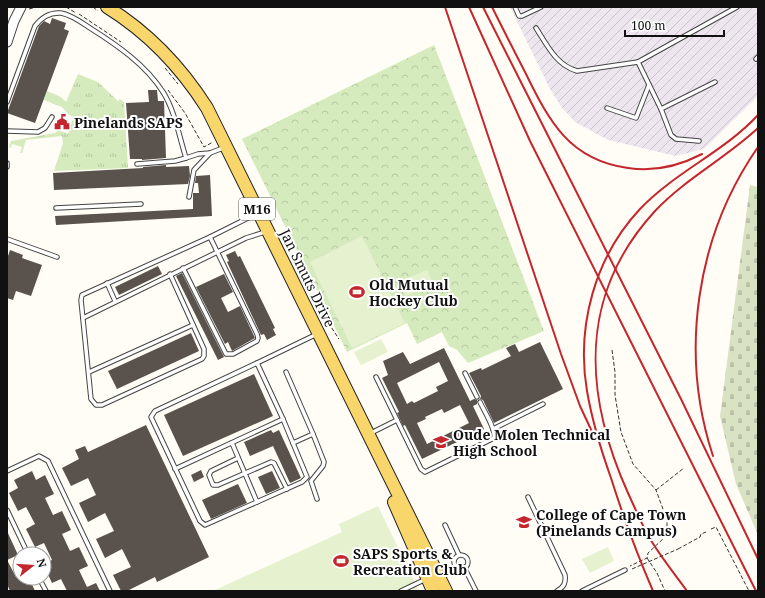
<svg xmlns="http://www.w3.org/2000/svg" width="765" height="598" font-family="'Noto Serif',serif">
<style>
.industrial{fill:url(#industrial-furrows)}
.grass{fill:url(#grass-tufts)}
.cemetery{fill:url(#cemetery-stones)}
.park{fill:url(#park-crowns)}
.pitch{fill:#e6f2cf}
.building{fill:#5a524d;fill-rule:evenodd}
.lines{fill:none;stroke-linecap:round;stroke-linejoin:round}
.service-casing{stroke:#444;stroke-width:5.5}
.tertiary-casing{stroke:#444;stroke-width:11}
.primary-casing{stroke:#222;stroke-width:14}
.path{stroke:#333;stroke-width:1;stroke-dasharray:4 2;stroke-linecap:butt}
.service{stroke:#fff;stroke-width:3.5}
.tertiary{stroke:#fff;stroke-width:9}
.primary{stroke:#f9d66b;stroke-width:12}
.rail{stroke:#c4262e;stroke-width:2}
.path-bridge{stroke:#333;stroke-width:1;stroke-dasharray:4 2;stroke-linecap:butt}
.labels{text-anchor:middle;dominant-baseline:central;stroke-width:4;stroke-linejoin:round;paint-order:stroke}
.shield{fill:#fff;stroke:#585858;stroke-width:1}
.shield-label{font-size:13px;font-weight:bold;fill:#111}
.poi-label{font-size:14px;font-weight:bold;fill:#111;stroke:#fff;text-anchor:start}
.street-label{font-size:14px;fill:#111;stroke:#fff}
</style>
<defs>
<pattern id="industrial-furrows" width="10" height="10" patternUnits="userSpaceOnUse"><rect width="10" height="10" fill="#eee6ef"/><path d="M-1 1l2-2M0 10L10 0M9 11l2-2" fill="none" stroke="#cbc4cc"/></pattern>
<pattern id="grass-tufts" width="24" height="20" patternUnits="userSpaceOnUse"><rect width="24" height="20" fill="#d5ebbd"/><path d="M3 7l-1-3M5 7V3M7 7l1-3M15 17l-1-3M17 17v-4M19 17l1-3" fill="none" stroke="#b6c8a1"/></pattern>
<pattern id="cemetery-stones" width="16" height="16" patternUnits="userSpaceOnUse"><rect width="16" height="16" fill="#d9e3c4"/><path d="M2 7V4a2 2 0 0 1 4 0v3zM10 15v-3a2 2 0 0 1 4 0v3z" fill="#b9c2a7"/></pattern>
<pattern id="park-crowns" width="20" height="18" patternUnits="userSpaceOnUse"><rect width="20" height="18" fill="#d5ebbd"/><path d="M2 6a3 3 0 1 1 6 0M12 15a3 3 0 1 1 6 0" fill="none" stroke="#b6c8a1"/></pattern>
</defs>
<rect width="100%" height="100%" fill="#fffdf5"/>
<path class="industrial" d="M510 7H758V96L704 149 676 156 608 140 575 122 562 108 550 89Z"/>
<path class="grass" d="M78 74 98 82 118 101 120 99 124 102 128 168 54 171 63 143 62 136 26 140 22 153H20L22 147 12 144 11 148 9 147 11 141 55 133 59 130 68 134 73 118 70 115H69L62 107 44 100 47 91 61 97 66 102Z"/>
<path class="cemetery" d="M750 185 758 187V535L736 484 720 416Z"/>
<path class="park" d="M434 45 544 331 468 363 457 350 449 346 442 332 417 344 407 323 347 352 242 139Z"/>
<g class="pitch">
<path d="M362 236 405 323 352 348 310 262Z"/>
<path d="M427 270 433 283 406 296 399 282Z"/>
<path d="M381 339 388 352 361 365 354 352Z"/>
<path d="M378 506 419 591H213L342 532 339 524Z"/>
<path d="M608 547 614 561 590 573 582 559Z"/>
</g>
<g class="building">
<path d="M52 18 66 23 64 29 69 31 35 123 7 113 39 26 44 21 50 24Z"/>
<path d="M148 90H157L158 101H164L166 158 142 160V159H130L126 103 149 102Z"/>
<path d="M166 165V167L189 166 190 176 188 184 54 190 53 173 143 168V167Z"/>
<path d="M210 175 212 216 56 225 55 216 193 209V193H199L198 183H195L196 176Z"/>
<path d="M10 250 23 255 22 258 42 265 31 296 16 291 13 300 7 298V259Z"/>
<path d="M235 251 238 257 240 256 275 328 273 329 276 335 267 340 264 334 261 335 227 262 229 261 226 255Z"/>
<path d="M158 266 162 274 119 295 115 287Z"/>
<path d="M182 273 224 357 218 360 176 276Z"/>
<path d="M224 274 233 292 221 298 228 312 240 306 255 338 232 351 228 342 225 344 196 287Z"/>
<path d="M191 333 199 351 117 389 108 371Z"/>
<path d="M540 342 563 389 494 423 483 400 480 399 481 396 469 373 481 368 482 370 511 356 506 348 515 344 519 352Z"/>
<path d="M444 348 470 401 474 399 477 400V404L473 406 484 429 422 459 405 425 403 426 397 413 399 412 382 378 388 375 383 361 403 352 410 364ZM439 362 448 381 436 387 438 391 414 403 412 401 407 404 397 383ZM460 405 469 423 427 444 417 423 426 419 425 417 442 409 444 413Z"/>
<path d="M254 374 273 416 183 456 164 415Z"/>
<path d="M146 425 209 557 157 582 155 577 127 591H121L113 575 131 567 122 549 105 558 96 539 114 531 105 513 88 522 79 503 96 495 88 478 71 486 62 468 79 459 75 450 85 446 88 452Z"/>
<path d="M271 430 273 433 279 430 301 478 290 483 273 446 250 456 244 442Z"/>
<path d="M201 470 204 477 194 482 191 475Z"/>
<path d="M32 471 36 480 45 475 54 494 45 498 53 515 62 511 71 530 62 534 70 551 79 547 88 566 79 570 87 587 96 583 100 591H67L61 579 52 583 44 566V564L52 560 44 543 35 547 26 529 35 524 26 507 18 511 9 493 18 488 14 480Z"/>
<path d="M272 471 280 488 266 494 258 477Z"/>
<path d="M238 484 247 503 211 519 202 500Z"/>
<path d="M7 531 18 555 7 560 16 577 20 575V578H29L35 591H10L7 584Z"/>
</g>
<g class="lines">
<defs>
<g id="service">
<path d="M515 7 519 16H522L541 7"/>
<path d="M536 28C547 45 556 65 577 71L638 62"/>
<path d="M756 59 758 57"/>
<path d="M7 102 35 26C41 18 50 12 61 13 72 15 81 22 90 28 117 45 146 65 163 92 175 111 179 136 186 158L198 154 210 153 223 148"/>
<path d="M607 108 636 118 649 85"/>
<path d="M661 109 715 82"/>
<path d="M7 131 38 132 45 128 52 117"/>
<path d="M699 141 676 139 671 135 661 109 638 62 737 7"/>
<path d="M7 163V167"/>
<path d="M137 164 175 161 186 158"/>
<path d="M189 197 194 170 210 153"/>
<path d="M56 208 141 204"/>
<path d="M7 239 57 257"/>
<path d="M183 268 226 354H233L257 341 258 338 257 334 210 237"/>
<path d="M170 274 204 349V356L202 359 102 405H96L91 399 81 300 82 295 210 237 256 214"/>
<path d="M107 283 115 301"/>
<path d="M83 318 246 238 265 232"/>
<path d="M257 363 283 419 307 477 302 482 205 525 200 521 151 417 155 411Z"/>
<path d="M257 363 317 334"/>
<path d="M89 372 193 325"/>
<path d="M286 372 313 434 293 443"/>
<path d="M465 373 477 397"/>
<path d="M376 377 421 469 425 472 494 438C496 429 484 411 480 402"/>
<path d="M493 429 543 404"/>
<path d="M371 433 397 420"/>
<path d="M313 434 324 462 323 466 311 481 317 499"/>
<path d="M232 443 257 502"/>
<path d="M238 458 211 471 209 475 213 485H218L271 462 274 463 287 489"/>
<path d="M175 469 283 419"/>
<path d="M7 471 39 456 48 461 110 591"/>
<path d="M528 497 565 575C566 583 564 587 557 591"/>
<path d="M7 510 28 554"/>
<path d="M445 525 459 555"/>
<circle cx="461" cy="562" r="7"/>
<path d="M464 567 476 591"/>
<path d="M39 578 46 591"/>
<path d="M401 591 426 579"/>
<path d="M582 591 625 570"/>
</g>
<path id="tertiary" d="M7 42 14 21 21 7"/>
<g id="primary">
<path d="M107 7C149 33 181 67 207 108L446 591"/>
<path d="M394 502 433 591"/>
</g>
</defs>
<use href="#service" class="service-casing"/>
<use href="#tertiary" class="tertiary-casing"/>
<use href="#primary" class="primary-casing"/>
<g class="path">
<path d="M66 7 76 13"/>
<path d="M93 7 98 11"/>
<path d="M29 9 37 7"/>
<path d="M79 14 121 42"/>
<path d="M165 68 178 84"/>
<path d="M168 90 185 113 204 147 213 142"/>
<path d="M315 305 316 304 339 339"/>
<path d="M612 350 615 372V395L621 432 633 464 656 490 667 520V530L664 538 648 553 647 558 630 566"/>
<path d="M656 490 684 468"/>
<path d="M711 529 716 527 749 591"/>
<path d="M678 549 700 537 701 534 706 532"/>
<path d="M647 558 657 573 665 591"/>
</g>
<use href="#service" class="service"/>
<use href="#tertiary" class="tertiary"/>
<use href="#primary" class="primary"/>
<g class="rail">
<path d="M445 7 561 354 580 406 594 436"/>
<path d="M469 7 530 141 756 591"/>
<path d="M483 7 681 399 758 559"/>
<path d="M492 7C503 29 514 51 525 72 549 121 569 160 628 168 654 172 679 166 702 154"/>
<path d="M713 456C679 353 696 236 758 147"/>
<path d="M653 591C637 554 623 516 611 478 601 450 592 420 587 391 576 326 595 257 640 209 675 172 724 152 758 115"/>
<path d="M687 591C674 573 660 556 649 537 641 523 635 508 628 493 584 395 577 296 655 211 685 179 726 158 758 128"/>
</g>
<path class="path-bridge" d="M632 569 678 549"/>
</g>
<defs>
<symbol id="civic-bare" viewBox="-9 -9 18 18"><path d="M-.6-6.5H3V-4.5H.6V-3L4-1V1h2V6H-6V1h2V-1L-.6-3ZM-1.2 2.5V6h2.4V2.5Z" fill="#c4262e" stroke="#fff" stroke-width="2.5" paint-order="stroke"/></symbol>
<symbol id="stadium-bare" viewBox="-9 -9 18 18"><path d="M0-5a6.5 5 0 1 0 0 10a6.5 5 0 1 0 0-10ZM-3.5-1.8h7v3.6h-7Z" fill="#c4262e" stroke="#fff" stroke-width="2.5" paint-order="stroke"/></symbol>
<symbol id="school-bare" viewBox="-9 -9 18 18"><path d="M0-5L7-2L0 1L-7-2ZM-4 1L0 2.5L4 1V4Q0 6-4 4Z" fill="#c4262e" stroke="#fff" stroke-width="2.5" paint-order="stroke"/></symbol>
<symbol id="university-bare" viewBox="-9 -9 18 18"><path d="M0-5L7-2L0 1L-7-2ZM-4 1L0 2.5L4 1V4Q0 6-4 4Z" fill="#c4262e" stroke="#fff" stroke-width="2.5" paint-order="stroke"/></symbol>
</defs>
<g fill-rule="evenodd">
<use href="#civic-bare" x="51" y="111" width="22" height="22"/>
<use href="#stadium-bare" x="346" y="281" width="22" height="22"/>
<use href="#school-bare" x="430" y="431" width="22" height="22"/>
<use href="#university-bare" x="513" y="511" width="22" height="22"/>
<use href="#stadium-bare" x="330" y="550" width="22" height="22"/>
</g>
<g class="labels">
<rect class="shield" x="239" y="198" width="36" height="22" rx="3"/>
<g class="shield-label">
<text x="257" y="209">M16</text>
</g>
<g class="poi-label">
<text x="74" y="122">Pinelands SAPS</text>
<text x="369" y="284">Old Mutual<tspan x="369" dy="16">Hockey Club</tspan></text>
<text x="453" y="434">Oude Molen Technical<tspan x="453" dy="16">High School</tspan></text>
<text x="536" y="514">College of Cape Town<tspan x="536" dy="16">(Pinelands Campus)</tspan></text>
<text x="353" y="553">SAPS Sports &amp;<tspan x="353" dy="16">Recreation Club</tspan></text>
</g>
<g class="street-label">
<text transform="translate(308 278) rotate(64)">Jan Smuts Drive</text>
</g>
</g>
<rect width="765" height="598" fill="none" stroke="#111111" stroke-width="16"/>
<g transform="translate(32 566) rotate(73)"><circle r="19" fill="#ffffff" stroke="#a0a0a0"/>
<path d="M0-3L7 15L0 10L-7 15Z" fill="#c4262e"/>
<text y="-6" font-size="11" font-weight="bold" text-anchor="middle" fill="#111111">N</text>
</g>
<path d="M625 30v6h99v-6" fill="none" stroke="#111111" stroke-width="2"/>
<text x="631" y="30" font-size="12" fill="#111111" stroke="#ffffff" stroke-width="3" paint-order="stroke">100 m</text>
</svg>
